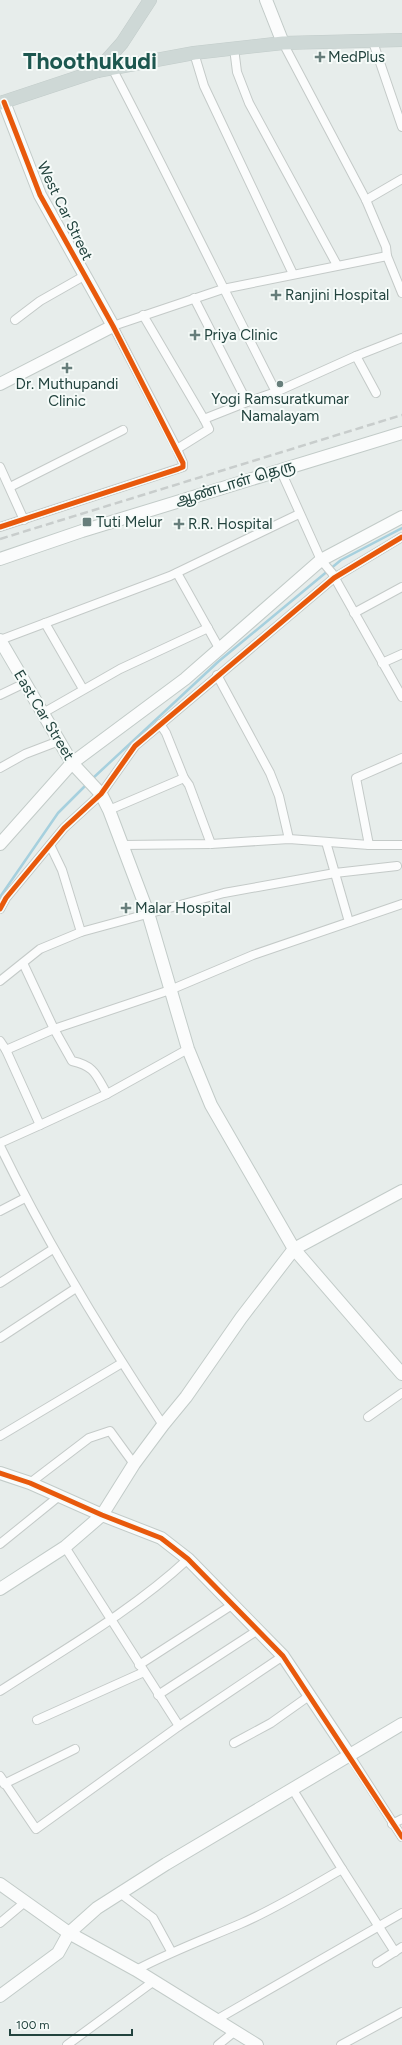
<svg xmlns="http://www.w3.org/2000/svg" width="402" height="2045" font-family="Figtree,'Noto Sans Tamil',sans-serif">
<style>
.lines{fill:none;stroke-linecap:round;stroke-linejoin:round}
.stream{stroke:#a6d0de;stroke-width:2.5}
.street-casing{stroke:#c4cac8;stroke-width:10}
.secondary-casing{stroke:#c2cbc8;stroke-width:14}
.primary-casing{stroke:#c2ccca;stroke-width:14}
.street{stroke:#fbfcfc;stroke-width:8}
.secondary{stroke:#fbfcfc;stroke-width:12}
.primary{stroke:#ced8d6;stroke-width:13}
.rail{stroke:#c8cdcc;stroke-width:2.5;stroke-dasharray:8 4;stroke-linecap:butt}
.cycleway-casing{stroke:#f6fbf9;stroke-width:8}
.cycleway{stroke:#e8590c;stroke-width:5}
.poi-dot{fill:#677e7b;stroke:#f6fbf9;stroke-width:1.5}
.labels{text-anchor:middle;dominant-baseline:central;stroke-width:4;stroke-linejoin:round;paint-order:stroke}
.poi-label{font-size:15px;fill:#22433e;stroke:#f6fbf9;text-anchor:start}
.street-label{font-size:15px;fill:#22433e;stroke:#f6fbf9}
.town-label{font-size:23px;font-weight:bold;fill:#1c574f;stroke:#f6fbf9}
</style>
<rect width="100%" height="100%" fill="#e7edeb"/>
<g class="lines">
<g class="stream">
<path d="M92 779 219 661 341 560 402 528"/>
<path d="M0 897 58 813 87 784"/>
</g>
<defs>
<g id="street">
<path d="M373 42 402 127"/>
<path d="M283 43 366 200 386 247 387 256"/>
<path d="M234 48 237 72 249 103 337 265"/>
<path d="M194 53 204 86 293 274"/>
<path d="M112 68C168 175 221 284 276 392"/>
<path d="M366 200 402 179"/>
<path d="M194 298 247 402"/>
<path d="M143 315 204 419 247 402 276 392 356 356 376 393"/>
<path d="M15 320 40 301 84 276"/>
<path d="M356 356 402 338"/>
<path d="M177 449 209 429 204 419"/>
<path d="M0 467 24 520"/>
<path d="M280 469 321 560 332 573 402 697"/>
<path d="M10 487 123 430"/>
<path d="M0 527 183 467V463L177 449 113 326 223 289 387 256 402 293"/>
<path d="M177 573 219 648"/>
<path d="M354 613 402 587"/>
<path d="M45 623 83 689"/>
<path d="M0 640 170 576 299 514"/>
<path d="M382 663 402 654"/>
<path d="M217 675 270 773 279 796 289 839"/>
<path d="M0 695 25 683"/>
<path d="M43 713 120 669 208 628"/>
<path d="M160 724 166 733 184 778 189 785 211 844"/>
<path d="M402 758 356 778 369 845H402"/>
<path d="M0 768 25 754 59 741"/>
<path d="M109 810 184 778"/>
<path d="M326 842 349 922"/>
<path d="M50 845 62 870 81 932"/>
<path d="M122 845 211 844 289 839 369 845"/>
<path d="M0 909 6 898 64 828 101 794 135 746 334 578 402 537"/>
<path d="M23 963 54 1029 72 1061C95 1066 96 1075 107 1094"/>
<path d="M0 981 40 949 81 932 224 893 335 873 397 866"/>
<path d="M0 1041 6 1050 54 1029 170 990 253 955 402 904"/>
<path d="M6 1050 40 1125 107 1094 188 1049"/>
<path d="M0 1143 40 1125"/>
<path d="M0 1146C47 1243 103 1335 163 1425"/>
<path d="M0 1211 25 1198"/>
<path d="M0 1283 53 1249"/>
<path d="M0 1338 76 1288"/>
<path d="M368 1417 402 1393"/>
<path d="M0 1436 122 1363"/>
<path d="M30 1483 89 1438 110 1431 134 1464"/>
<path d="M0 1544 58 1497"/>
<path d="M65 1547 179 1726 283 1656"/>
<path d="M139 1665 232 1605"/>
<path d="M0 1691C63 1650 132 1611 188 1559"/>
<path d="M158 1695 258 1630"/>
<path d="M37 1720 144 1672"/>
<path d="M234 1743 271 1723 309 1696"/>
<path d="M350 1756 402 1837"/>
<path d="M0 1776 36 1829 179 1726"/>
<path d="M4 1784 75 1749"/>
<path d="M392 1824 402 1819"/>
<path d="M342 1869 395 1952"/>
<path d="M120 1893 153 1918 171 1951"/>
<path d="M0 1923 25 1902"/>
<path d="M377 1963 402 1947"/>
<path d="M136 1970C170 1952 205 1939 240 1924 275 1909 309 1888 342 1869L293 1790"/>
<path d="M216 2020 402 1913"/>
<path d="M67 2045 154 1981"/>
<path d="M218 2045 234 2032"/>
<path d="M341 2045 402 2012"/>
</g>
<g id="secondary">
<path d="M266 0 283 43"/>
<path d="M0 384 113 326 40 195 4 102"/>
<path d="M0 559 82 531 402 433"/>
<path d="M0 640 72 763 101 794 109 810 148 913 188 1049 211 1105 294 1249 402 1374"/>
<path d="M0 844 72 763 185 679 321 560 402 517"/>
<path d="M0 1473 30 1483 102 1515 161 1538 188 1559 283 1656 350 1756"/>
<path d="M0 1589 65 1547 102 1515 134 1464 163 1425 186 1397 241 1318 294 1249 402 1191"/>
<path d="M0 1884 69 1933 136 1970 257 2045"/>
<path d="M0 1996 58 1953 69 1933 97 1908 166 1864 402 1724"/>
</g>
<g id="primary">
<path d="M97 71 194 53 283 43 402 40"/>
<path d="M0 103 97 71 122 43 150 0"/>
</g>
</defs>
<use href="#street" class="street-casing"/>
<use href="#secondary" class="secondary-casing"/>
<use href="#primary" class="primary-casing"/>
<use href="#street" class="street"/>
<use href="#secondary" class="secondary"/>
<use href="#primary" class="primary"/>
<path class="rail" d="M0 539 402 415"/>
<defs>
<g id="cycleway">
<path d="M0 527 178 469 183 467V463L113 326 40 195 4 102"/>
<path d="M0 909 6 898 64 828 101 794 135 746 334 578 402 537"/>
<path d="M0 1473 30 1483 102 1515 161 1538 188 1559 283 1656 402 1837"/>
</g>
</defs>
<use href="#cycleway" class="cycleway-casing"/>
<use href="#cycleway" class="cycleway"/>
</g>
<g class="poi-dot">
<path d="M318 51h4v4h4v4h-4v4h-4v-4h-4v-4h4z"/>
<path d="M274 289h4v4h4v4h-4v4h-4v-4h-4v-4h4z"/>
<path d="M193 329h4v4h4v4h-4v4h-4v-4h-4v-4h4z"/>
<path d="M65 362h4v4h4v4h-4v4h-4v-4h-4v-4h4z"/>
<circle cx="280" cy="384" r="4"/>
<rect x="82" y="517" width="10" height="10" rx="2"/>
<path d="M177 518h4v4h4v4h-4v4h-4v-4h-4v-4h4z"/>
<path d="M124 902h4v4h4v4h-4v4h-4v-4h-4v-4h4z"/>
</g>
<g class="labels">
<g class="poi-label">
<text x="328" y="57">MedPlus</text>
<text x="285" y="295">Ranjini Hospital</text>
<text x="204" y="335">Priya Clinic</text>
<text x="67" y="384" text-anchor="middle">Dr. Muthupandi<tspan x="67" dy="17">Clinic</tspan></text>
<text x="280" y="399" text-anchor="middle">Yogi Ramsuratkumar<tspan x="280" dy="17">Namalayam</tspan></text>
<text x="96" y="522">Tuti Melur</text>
<text x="188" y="524">R.R. Hospital</text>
<text x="135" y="908">Malar Hospital</text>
</g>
<g class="street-label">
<text transform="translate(65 211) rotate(64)">West Car Street</text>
<text transform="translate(235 483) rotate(-17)">ஆண்டாள் தெரு</text>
<text transform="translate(44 715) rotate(59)">East Car Street</text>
</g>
<g class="town-label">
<text x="90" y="61">Thoothukudi</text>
</g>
</g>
<path d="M10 2029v6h122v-6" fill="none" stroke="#22433e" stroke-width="2"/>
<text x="16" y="2029" font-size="12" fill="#22433e" stroke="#f6fbf9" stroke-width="3" paint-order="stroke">100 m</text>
</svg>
